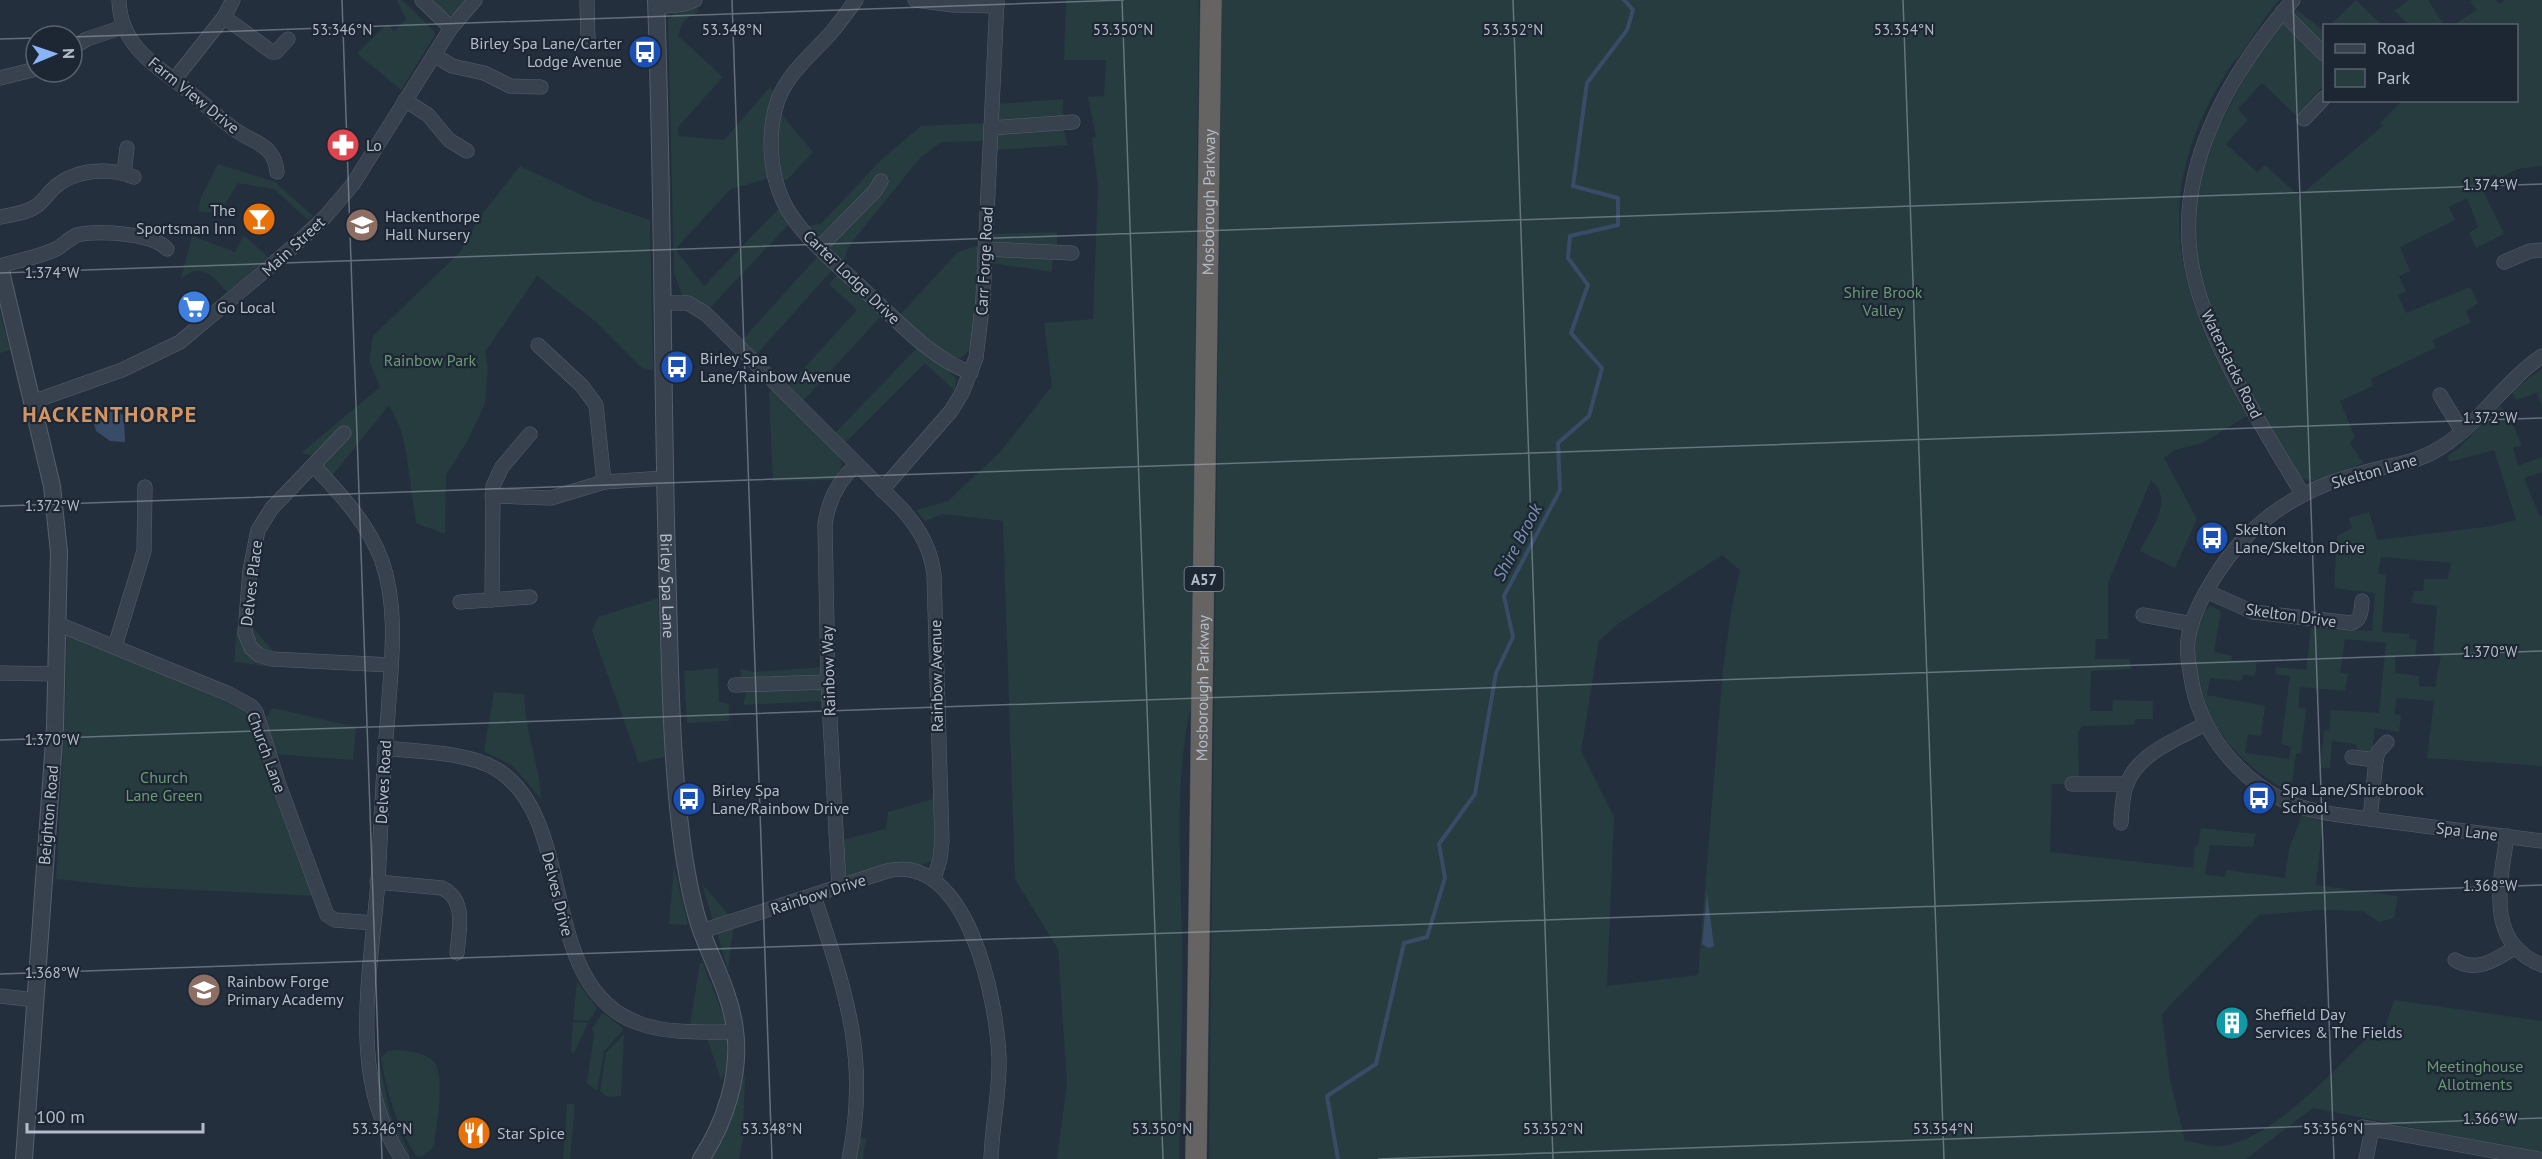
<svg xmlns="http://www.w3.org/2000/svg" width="2542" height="1159" font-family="'PT Sans',sans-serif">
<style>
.green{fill:#263c3f;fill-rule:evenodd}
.water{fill:#394c67}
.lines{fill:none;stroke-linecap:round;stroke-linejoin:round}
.stream{stroke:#394c67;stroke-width:4}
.minor-casing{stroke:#565f6c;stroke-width:15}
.tertiary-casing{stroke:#565f6c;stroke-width:18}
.trunk-casing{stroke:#434c59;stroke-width:22}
.minor{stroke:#38414e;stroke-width:14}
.tertiary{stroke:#38414e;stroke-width:16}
.trunk{stroke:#656462;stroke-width:21}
.ticks{fill:none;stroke:#b4bcc9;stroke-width:1.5;stroke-opacity:0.45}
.labels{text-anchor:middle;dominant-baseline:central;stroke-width:4.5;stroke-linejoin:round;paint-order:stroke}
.shield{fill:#1d2633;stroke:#878f9c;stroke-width:1.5}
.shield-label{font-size:15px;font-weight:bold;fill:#b4bcc9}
.poi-label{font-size:16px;fill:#b4bcc9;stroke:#1d2633;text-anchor:start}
.street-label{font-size:16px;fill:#b4bcc9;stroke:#1d2633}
.park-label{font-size:16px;fill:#6b9a76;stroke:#1d2633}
.water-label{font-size:18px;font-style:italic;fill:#7c92b1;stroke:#1d2633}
.district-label{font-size:22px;font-weight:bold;letter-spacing:1.5px;fill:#d59563;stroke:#1d2633}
.ticks-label{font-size:15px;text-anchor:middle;fill:#b4bcc9;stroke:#1d2633;stroke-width:4.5;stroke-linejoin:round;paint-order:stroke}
</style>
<rect width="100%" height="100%" fill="#242f3e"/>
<g class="green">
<path d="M397 0H402L434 31 435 35 401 90 357 53 387 24 394 31 406 19Z"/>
<path d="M428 0H467L454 14 448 16Z"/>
<path d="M1066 0H1199L1191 706C1174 782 1181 861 1182 939 1183 1012 1180 1086 1179 1159H1057L1067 1083 1058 949 1015 879 1003 521 943 514 925 521 916 510 948 501 1001 451 1052 386 1044 323 1093 319 1098 186 1092 138 1096 137 1088 97 1104 96 1106 60H1064Z"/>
<path d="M1222 0H2279C2266 15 2256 32 2245 48 2240 56 2233 62 2228 70 2147 197 2176 294 2247 416L2202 443 2175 450 2164 458 2197 519 2175 568 2140 551C2151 528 2175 501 2151 480L2108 583V639H2096L2095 659H2130L2131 669 2091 671 2090 711H2112L2113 700 2153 701V719H2135L2134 725 2083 726 2078 732 2079 775 2066 784H2052L2050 852 2193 868 2195 846 2198 845 2201 828 2256 834 2253 847 2210 845 2205 874 2224 877 2227 870 2285 878 2289 849 2302 815 2323 822 2316 885 2398 896 2394 918 2379 922 2362 911 2321 910 2259 915 2171 1004 2162 1015 2170 1080 2185 1141C2197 1142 2211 1147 2222 1146 2272 1140 2334 1070 2369 1036L2376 1041H2381L2394 1000 2542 1021V1153L2313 1108 2246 1159H1209ZM1722 555 1740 570 1732 607 1723 668 1698 975 1607 986 1614 817 1581 751 1599 641 1618 624Z"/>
<path d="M2356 0 2382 25H2330Z"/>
<path d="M2409 0H2428L2444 25H2409L2394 11Z"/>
<path d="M2473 0H2496L2499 4 2505 0H2542V166L2517 169 2499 179 2494 175 2479 182 2504 234 2476 248 2469 233 2478 227 2467 198 2449 207 2455 220 2400 247 2410 271 2399 276 2406 291 2398 295 2406 313 2470 287 2478 303 2466 311 2471 322 2433 340 2435 348 2371 379 2373 386 2340 401 2355 437 2350 443 2363 463 2312 481 2301 478 2272 432 2235 365 2206 302 2199 276 2192 228 2205 152 2263 44 2293 7 2324 31V85L2297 116 2262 83 2238 109 2248 120 2226 144 2257 172 2265 165 2299 196 2383 126 2380 123 2402 101 2516 100V26L2453 25 2477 10 2470 2Z"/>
<path d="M696 6 698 12C685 18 682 22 678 36L723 77 678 127 679 136 724 140 770 87 775 93 782 115 813 152 787 180 769 178 731 189 675 249 704 286 784 203 789 224 710 308 683 297 674 273 668 20 675 12Z"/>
<path d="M1063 99V128L1068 145 997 150 998 104Z"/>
<path d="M984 123 985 141 941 142 920 158 848 247 844 263 807 228 812 225 821 224 881 160 921 126Z"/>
<path d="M218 164 275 182 313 216 308 220 274 189 238 183 217 217 211 213 198 211 201 197Z"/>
<path d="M520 166 594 201 650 220 653 370 642 368 595 321 537 276 485 352 488 367 485 403 468 440 446 475 445 534 416 523 406 452 401 430 389 405 332 476 314 456 301 453 380 387 369 361 373 336 460 252 479 218Z"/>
<path d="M1057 232V245L1053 248 1052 272 992 263 994 234Z"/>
<path d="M244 235 268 257 227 292C212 276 202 261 181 279L192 236 235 252Z"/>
<path d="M980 245 978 288 970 349 961 358C941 359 914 329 899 316L958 252Z"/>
<path d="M819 255 834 268 756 355 741 341Z"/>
<path d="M839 273 883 314 803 401 787 387 857 310 829 284Z"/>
<path d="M0 312 10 350 0 353Z"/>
<path d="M918 347 944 365 956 379 955 391 925 363 846 442 835 433Z"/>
<path d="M2542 369V407L2537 393 2516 400 2511 391Z"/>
<path d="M774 387 838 452 842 465 835 480 773 481 769 393Z"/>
<path d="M2500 406 2509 415 2522 446 2513 447 2518 466 2542 457V472L2524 478 2539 515 2542 516V766L2427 758 2434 701 2397 698 2394 714 2401 715 2399 732 2375 728 2372 751 2362 753 2357 749 2355 744 2332 741 2330 768H2320L2324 731 2329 730 2331 710 2379 713 2386 643 2345 639 2340 673 2348 674 2345 691 2300 687 2298 707 2306 709 2301 753 2296 754 2291 792C2238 767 2190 709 2194 647 2195 630 2197 617 2210 606L2221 611 2214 652 2232 656 2231 660 2257 662 2255 676 2243 675 2241 681 2210 678 2207 695 2265 706 2261 736 2248 734 2245 753 2289 759 2291 747 2281 744 2290 676 2275 674 2276 667 2306 670 2311 628 2372 631 2375 593 2334 588 2337 536 2352 528 2349 518 2369 512 2378 540 2492 526 2516 520 2494 450 2449 462 2448 456 2460 447ZM2381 557 2451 563 2448 579H2424L2423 591H2414L2412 603 2437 606 2433 655H2441L2435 687 2419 686V676L2395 673V655L2415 656 2417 640 2409 639V634L2382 632 2386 575 2378 573Z"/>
<path d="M658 598 665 757 639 763 592 631 598 617Z"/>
<path d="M252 627 274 652 266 666 234 662 237 628Z"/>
<path d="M67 632 250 712 317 896 131 887 56 879 65 713Z"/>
<path d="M822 667 825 701 743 705 749 681 741 676 740 669 755 672Z"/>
<path d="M718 668 719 702 729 704V721L687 723 684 671Z"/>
<path d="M494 692 524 694C525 730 539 763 541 799L513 766 484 751Z"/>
<path d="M273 708 356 727 353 760 275 754 266 718Z"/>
<path d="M936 798V848L933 860 918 867 903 863 890 865 854 877 847 876 843 871 842 840 886 829 888 812Z"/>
<path d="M674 866 688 925 669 924Z"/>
<path d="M702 884 734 921 728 970Z"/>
<path d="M700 963H703C714 995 743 1047 721 1080L705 1032 689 1031Z"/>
<path d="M577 982 597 1008 589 1021 573 1020Z"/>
<path d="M603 1013 624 1029 604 1051 597 1091 587 1083 594 1034 592 1028Z"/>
<path d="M573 1022 588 1023 574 1053 571 1052Z"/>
<path d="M624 1034 621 1096 608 1097 600 1092 606 1053Z"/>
<path d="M399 1050C411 1052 425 1052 434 1062 446 1077 436 1127 434 1146L423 1156 417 1157C397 1127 387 1094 381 1058L388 1051Z"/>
<path d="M379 1061 391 1117 411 1155C395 1140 371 1081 379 1061Z"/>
<path d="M745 1074 743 1139 739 1159H710Z"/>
<path d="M567 1104H575L570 1159H563Z"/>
<path d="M858 1138H866L863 1159H854Z"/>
</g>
<g class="water">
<path d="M116 410 124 416 125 442 110 441 96 431 92 416Z"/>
<path d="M1707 893 1714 946 1708 948 1702 944Z"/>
</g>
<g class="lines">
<path class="stream" d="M1338 1159 1327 1096 1376 1064 1404 943 1427 937 1445 878 1439 844 1475 794 1496 673 1513 637 1504 596 1560 490 1558 443 1589 416 1602 368 1571 333 1588 285 1568 258 1570 236 1618 225V198L1573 186 1587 83 1627 30 1633 10 1624 0"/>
<defs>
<g id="minor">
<path d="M119 0C120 48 159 67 192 94 206 105 219 118 234 129 254 144 274 143 277 172"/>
<path d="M422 0 451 28"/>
<path d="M587 0 588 42"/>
<path d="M856 0C848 11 840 22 831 33 812 54 788 73 778 100 767 132 769 172 784 203 802 238 836 263 864 290 897 320 929 357 971 373"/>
<path d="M915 0 953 5 997 6"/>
<path d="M2293 0C2228 75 2170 174 2194 276 2212 351 2264 429 2303 495"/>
<path d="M657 7 684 4 695 0"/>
<path d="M2282 12 2324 54"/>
<path d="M224 17 272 52H276L288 39"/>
<path d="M72 48 87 39 123 27"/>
<path d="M434 55 452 66 484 73 510 86 541 87"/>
<path d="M0 78 36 69"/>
<path d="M174 80 224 17 233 0"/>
<path d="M405 100 428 115 449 140 467 151"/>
<path d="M2304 119 2324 98"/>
<path d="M991 128 1073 122"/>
<path d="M124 173 127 148"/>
<path d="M0 217C12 215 25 213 35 207 43 202 48 193 55 187 76 169 109 167 134 177"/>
<path d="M819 248 875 191 881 181"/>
<path d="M985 249 1072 253"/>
<path d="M2504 262 2530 251 2542 250"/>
<path d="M0 266C19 260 41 257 58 248 64 244 70 238 77 235 95 230 155 233 167 249"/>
<path d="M662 303H688L706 314 901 508C919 528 931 548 934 575L942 841 940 859 934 879"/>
<path d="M538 345 582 386 596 405 604 482"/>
<path d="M2542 356C2502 383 2477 429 2433 452 2411 464 2386 466 2362 473 2320 483 2278 504 2248 535 2224 558 2192 607 2188 640 2186 652 2189 665 2191 677 2198 729 2237 777 2283 800 2311 813 2340 815 2370 819 2427 826 2485 834 2542 841"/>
<path d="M2440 395 2462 431"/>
<path d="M32 402 122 370 180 342 294 246 325 217 353 184 451 28 475 0"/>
<path d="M344 433 272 508 258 530 250 570 245 633 251 648 259 655 271 659 391 665"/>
<path d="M314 466C341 495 368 523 382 561 399 611 391 663 388 714 383 770 381 825 378 881 371 973 347 1078 402 1159"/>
<path d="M882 490 951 411 962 393 976 358 983 299 997 0"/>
<path d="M492 496 551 498 604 482 665 478"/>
<path d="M2208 592 2253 612 2351 623C2362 620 2361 610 2362 601"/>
<path d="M492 600 493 486 502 467 530 434"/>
<path d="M460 602 530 597"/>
<path d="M2143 615 2192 624"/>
<path d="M58 624 229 694 251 706 256 712 278 782 327 915 335 920 374 923"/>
<path d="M115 646 144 551 145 487"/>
<path d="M0 673 56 674"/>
<path d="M735 685 828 682"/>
<path d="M385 748C418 752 468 752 496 769 580 819 535 989 641 1024 670 1034 705 1032 736 1032"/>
<path d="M2352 757 2376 760"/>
<path d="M2072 784H2127"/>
<path d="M2370 819 2376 760 2378 752 2387 742"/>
<path d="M2121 823C2122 811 2122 797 2126 786 2137 753 2178 739 2205 724"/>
<path d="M2507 836C2500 884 2485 943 2542 965"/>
<path d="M377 882 442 888C467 900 459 930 457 953"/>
<path d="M839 887 828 682 825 525C828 501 838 481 856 465"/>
<path d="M814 896C845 990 870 1058 849 1159"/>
<path d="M702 931 887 871C968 852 997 1001 999 1058 1000 1092 992 1125 991 1159"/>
<path d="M2455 960C2477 973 2495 960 2514 948"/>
<path d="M0 996 35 1000"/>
<path d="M2362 1127 2538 1159"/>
<path d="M2366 1159 2372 1129"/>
</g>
<g id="tertiary">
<path id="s1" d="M656 0C663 187 662 374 667 561 670 656 670 755 683 849 687 876 692 904 701 930 713 963 731 995 735 1030 741 1074 725 1123 701 1159"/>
<path d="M0 267 52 486 59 552 55 727 24 1159"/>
</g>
<g id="trunk">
<path id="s2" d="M1196 1159 1211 0"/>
</g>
</defs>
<use href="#minor" class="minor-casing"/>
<use href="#tertiary" class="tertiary-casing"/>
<use href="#trunk" class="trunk-casing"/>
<use href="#minor" class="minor"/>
<use href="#tertiary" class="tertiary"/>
<use href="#trunk" class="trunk"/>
</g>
<path class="ticks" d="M342 0 382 1159M732 0 772 1159M1122 0 1163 1159M1513 0 1553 1159M1903 0 1944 1159M2293 0 2334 1159M72 37 1124 0M0 39 36 38M0 273 2542 184M0 506 2542 418M0 740 2542 651M0 974 2542 885M1378 1159 2542 1118"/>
<defs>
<symbol id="bus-disc" viewBox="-11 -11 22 22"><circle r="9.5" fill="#1a4fb4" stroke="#1d2633"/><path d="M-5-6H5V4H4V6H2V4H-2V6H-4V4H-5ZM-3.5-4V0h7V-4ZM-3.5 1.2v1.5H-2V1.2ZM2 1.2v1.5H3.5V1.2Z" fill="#fff"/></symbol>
<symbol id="pharmacy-disc" viewBox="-11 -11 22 22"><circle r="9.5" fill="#e0444e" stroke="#1d2633"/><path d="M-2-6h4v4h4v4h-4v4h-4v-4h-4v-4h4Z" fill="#fff"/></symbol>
<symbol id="bar-disc" viewBox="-11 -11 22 22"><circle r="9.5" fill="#e8710a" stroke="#1d2633"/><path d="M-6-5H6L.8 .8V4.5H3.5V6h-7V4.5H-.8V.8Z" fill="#fff"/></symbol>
<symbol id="school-disc" viewBox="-11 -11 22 22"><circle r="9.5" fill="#8d6e63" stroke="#1d2633"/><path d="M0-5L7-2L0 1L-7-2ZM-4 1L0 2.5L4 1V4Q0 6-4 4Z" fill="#fff"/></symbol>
<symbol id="supermarket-disc" viewBox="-11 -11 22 22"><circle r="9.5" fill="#3f7fe0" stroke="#1d2633"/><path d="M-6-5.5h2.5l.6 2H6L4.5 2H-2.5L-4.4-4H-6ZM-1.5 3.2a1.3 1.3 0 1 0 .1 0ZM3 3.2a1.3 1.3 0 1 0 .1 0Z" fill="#fff"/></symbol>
<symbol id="building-disc" viewBox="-11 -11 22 22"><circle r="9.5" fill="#0f9aa8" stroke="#1d2633"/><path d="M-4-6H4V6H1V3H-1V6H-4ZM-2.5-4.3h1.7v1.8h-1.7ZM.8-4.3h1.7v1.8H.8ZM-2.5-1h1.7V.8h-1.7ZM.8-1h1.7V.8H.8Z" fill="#fff"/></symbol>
<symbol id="restaurant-disc" viewBox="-11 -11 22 22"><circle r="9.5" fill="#e8710a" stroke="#1d2633"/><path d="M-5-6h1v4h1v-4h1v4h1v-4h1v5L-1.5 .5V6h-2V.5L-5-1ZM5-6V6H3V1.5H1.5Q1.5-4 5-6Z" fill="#fff"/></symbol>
</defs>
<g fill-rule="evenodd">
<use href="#bus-disc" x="626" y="33" width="38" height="38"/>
<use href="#pharmacy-disc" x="324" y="126" width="38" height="38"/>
<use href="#bar-disc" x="240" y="200" width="38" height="38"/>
<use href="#school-disc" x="343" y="206" width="38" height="38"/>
<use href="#supermarket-disc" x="175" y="288" width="38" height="38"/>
<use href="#bus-disc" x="658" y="348" width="38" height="38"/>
<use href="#bus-disc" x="2193" y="519" width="38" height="38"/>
<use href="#bus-disc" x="2240" y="779" width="38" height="38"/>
<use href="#bus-disc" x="670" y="780" width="38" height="38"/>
<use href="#school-disc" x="185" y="971" width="38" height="38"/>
<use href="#building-disc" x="2213" y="1004" width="38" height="38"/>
<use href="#restaurant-disc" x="455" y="1114" width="38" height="38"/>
</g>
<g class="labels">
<rect class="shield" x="1184.5" y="567" width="39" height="24" rx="4.5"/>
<g class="shield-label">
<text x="1204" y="579">A57</text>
</g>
<g class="poi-label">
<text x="622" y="43" text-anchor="end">Birley Spa Lane/Carter<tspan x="622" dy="18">Lodge Avenue</tspan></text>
<text x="366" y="145">Lo</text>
<text x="236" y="210" text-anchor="end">The<tspan x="236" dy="18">Sportsman Inn</tspan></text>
<text x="385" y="216">Hackenthorpe<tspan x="385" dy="18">Hall Nursery</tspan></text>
<text x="217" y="307">Go Local</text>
<text x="700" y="358">Birley Spa<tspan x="700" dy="18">Lane/Rainbow Avenue</tspan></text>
<text x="2235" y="529">Skelton<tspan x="2235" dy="18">Lane/Skelton Drive</tspan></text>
<text x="2282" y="789">Spa Lane/Shirebrook<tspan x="2282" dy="18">School</tspan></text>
<text x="712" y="790">Birley Spa<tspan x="712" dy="18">Lane/Rainbow Drive</tspan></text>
<text x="227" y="981">Rainbow Forge<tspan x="227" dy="18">Primary Academy</tspan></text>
<text x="2255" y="1014">Sheffield Day<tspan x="2255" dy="18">Services &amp; The Fields</tspan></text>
<text x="497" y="1133">Star Spice</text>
</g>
<g class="street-label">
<text transform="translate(194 95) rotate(39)">Farm View Drive</text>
<text stroke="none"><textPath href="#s2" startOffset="957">Mosborough Parkway</textPath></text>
<text transform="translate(293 246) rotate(-43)">Main Street</text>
<text transform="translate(984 261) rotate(-87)">Carr Forge Road</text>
<text transform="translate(852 277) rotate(44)">Carter Lodge Drive</text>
<text transform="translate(2232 364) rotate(64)">Waterslacks Road</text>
<text transform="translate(2374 471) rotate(-16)">Skelton Lane</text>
<text transform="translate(251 583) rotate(-83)">Delves Place</text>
<text stroke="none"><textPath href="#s1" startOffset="586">Birley Spa Lane</textPath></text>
<text transform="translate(2291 615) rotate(8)">Skelton Drive</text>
<text transform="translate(828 671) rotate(-92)">Rainbow Way</text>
<text transform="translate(936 676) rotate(-91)">Rainbow Avenue</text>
<text stroke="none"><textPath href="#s2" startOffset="471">Mosborough Parkway</textPath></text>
<text transform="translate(267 752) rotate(70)">Church Lane</text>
<text transform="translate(383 782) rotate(-87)">Delves Road</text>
<text transform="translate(48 815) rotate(-85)">Beighton Road</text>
<text transform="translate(2467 831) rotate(7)">Spa Lane</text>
<text transform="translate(558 894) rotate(76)">Delves Drive</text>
<text transform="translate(818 894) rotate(-18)">Rainbow Drive</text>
</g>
<g class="park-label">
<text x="1883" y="292">Shire Brook<tspan x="1883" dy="18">Valley</tspan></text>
<text x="430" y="360">Rainbow Park</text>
<text x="164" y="777">Church<tspan x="164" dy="18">Lane Green</tspan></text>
<text x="2475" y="1066">Meetinghouse<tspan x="2475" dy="18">Allotments</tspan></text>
</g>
<g class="water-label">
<text transform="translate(1517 542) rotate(-62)">Shire Brook</text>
</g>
<g class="district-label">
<text x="110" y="414">HACKENTHORPE</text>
</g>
</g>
<g class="ticks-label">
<text x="342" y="35">53.346°N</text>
<text x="732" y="35">53.348°N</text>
<text x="1123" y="35">53.350°N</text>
<text x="1513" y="35">53.352°N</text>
<text x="1904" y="35">53.354°N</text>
<text x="2490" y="190">1.374°W</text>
<text x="52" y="278">1.374°W</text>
<text x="2490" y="423">1.372°W</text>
<text x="52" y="511">1.372°W</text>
<text x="2490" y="657">1.370°W</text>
<text x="52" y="745">1.370°W</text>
<text x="2490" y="891">1.368°W</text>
<text x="52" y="978">1.368°W</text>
<text x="2490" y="1124">1.366°W</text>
<text x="382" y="1134">53.346°N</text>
<text x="772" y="1134">53.348°N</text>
<text x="1162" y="1134">53.350°N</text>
<text x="1553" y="1134">53.352°N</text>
<text x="1943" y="1134">53.354°N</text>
<text x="2333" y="1134">53.356°N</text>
</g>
<rect x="2323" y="24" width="195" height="78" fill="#1d2633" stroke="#59626f" stroke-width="1.5"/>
<rect x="2335" y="44" width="30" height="9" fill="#38414e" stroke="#59626f" stroke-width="1.5"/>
<text x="2377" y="54" font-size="18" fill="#b4bcc9">Road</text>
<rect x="2335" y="69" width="30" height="18" fill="#263c3f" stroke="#59626f" stroke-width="1.5"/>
<text x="2377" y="84" font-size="18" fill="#b4bcc9">Park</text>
<g transform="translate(54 54) rotate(88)"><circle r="28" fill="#1d2633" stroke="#59626f" stroke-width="1.5"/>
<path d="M0-4.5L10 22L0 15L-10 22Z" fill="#8ab4f8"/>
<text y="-9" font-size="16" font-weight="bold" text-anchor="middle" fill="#b4bcc9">N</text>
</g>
<path d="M27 1123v9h176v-9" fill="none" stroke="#b4bcc9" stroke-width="3"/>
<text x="36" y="1123" font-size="18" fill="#b4bcc9" stroke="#1d2633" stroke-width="4.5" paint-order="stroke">100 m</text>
</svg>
